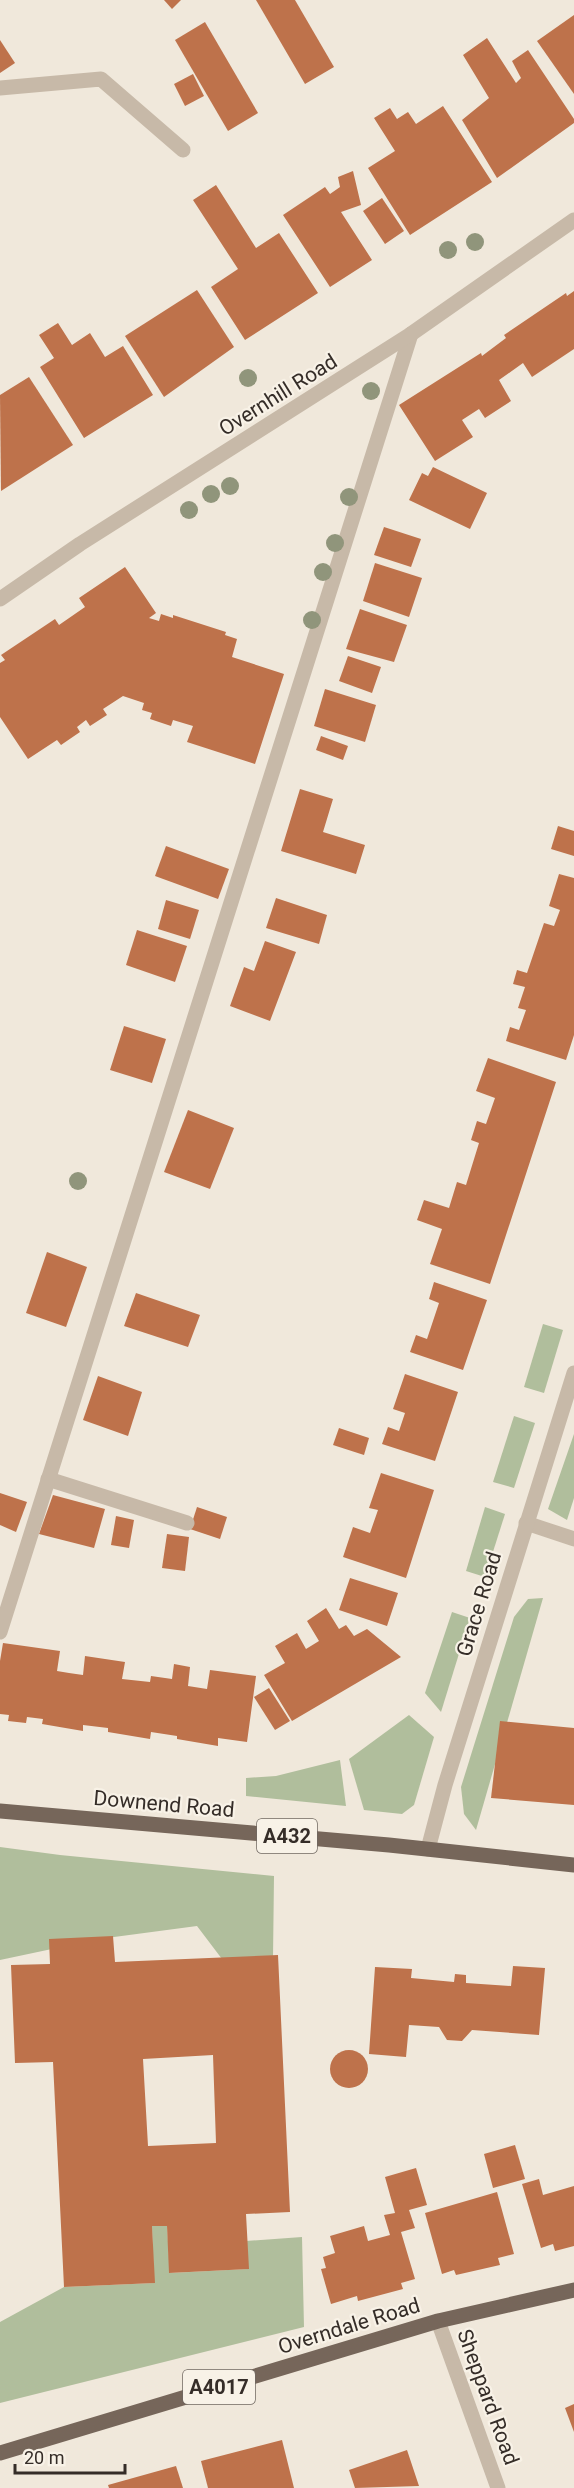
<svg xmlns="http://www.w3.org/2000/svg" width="574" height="2488" font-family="Roboto,sans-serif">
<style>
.green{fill:#b0be9c}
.building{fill:#be724b;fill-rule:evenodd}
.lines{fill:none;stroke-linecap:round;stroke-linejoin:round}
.service{stroke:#c7b9a8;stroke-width:15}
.minor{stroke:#c7b9a8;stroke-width:15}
.primary{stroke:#76665a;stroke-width:15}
.tree{fill:#90957b}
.labels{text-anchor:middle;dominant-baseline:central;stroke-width:4.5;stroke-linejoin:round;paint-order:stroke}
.shield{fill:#f8f2e7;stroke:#706861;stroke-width:1.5}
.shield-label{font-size:20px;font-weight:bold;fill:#352d28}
.street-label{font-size:21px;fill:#352d28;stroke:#f8f2e7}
</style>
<rect width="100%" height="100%" fill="#f0e8db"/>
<g class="green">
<path d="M543 1324 563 1330 544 1393 524 1387Z"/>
<path d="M514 1416 535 1423 514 1488 493 1482Z"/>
<path d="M574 1434V1498L567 1520 548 1509Z"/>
<path d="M485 1507 505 1514 485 1577 466 1571Z"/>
<path d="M543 1598 476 1830 464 1814 461 1787 514 1617 528 1599Z"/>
<path d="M452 1612 470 1618 441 1712 425 1693Z"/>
<path d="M409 1715 434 1737 414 1805 402 1814 364 1810 349 1759Z"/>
<path d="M340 1760 346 1806 246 1796V1778L276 1776Z"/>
<path d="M0 1847 60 1855 274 1876 273 1958 222 1959 197 1926 99 1939 0 1960Z"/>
<path d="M152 2226H167L170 2273 248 2269 246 2241 302 2237 304 2327 0 2403V2322L64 2287 154 2283Z"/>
</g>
<g class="building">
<path d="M164 0H181L172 9Z"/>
<path d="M256 0H295L334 67 305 84Z"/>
<path d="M574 15V94L537 41Z"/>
<path d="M205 22 258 113 228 131 175 40Z"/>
<path d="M487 38 516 83 521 78 512 61 528 50 574 119V123L497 178 462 120 489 98 463 55Z"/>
<path d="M0 40 15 63 0 73Z"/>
<path d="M193 74 204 96 185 106 174 84Z"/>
<path d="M443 106 492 182 410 235 368 168 395 151 374 118 390 108 397 119 408 112 416 124Z"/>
<path d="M353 171 361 205 341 212 372 260 330 287 283 215 325 187 330 194 340 187 338 177Z"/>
<path d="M216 185 256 248 279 233 318 293 245 340 211 287 238 269 193 200Z"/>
<path d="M382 198 404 231 385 244 363 211Z"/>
<path d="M197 290 234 347 164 397 125 336Z"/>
<path d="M574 291V349L532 377 523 363 499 380 511 401 485 418 479 409 462 420 473 437 435 461 399 405 481 353 482 356 506 338 504 335 566 293 567 296Z"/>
<path d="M58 323 72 345 90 333 105 357 123 346 153 395 84 438 40 367 54 358 39 335Z"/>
<path d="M29 377 73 445 1 491 0 395Z"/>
<path d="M433 467 487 493 470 529 409 500 422 473 428 476Z"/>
<path d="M384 527 421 539 411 567 374 555Z"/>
<path d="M375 563 422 578 409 617 363 601Z"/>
<path d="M125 567 156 613 149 618 159 621 161 614 173 618V615L226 632 225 635 237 639 232 657 284 674 255 764 187 742 193 726 173 720 171 726 150 719 152 713 142 710 144 703 123 696 103 709 107 715 90 726 86 720 77 727 80 732 61 745 57 740 28 759 0 717V663L5 660 1 655 55 619 59 625 85 607 79 598Z"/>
<path d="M360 609 407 625 394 662 346 649Z"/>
<path d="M348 656 381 667 372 693 339 681Z"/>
<path d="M325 689 376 705 365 742 314 726Z"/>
<path d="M321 736 348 746 343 760 316 750Z"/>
<path d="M300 789 333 799 323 832 365 845 356 874 281 851Z"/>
<path d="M558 826 574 831V856L551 849Z"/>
<path d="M166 846 229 869 218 899 155 876Z"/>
<path d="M559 874 574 878V1035L566 1060 506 1041 510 1027 519 1030 526 1010 518 1008 525 987 513 984 517 970 527 973 544 923 554 926 560 910 549 906Z"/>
<path d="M276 898 327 915 319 944 266 928Z"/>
<path d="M166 900 199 910 190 939 158 929Z"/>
<path d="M137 930 187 946 175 982 126 965Z"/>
<path d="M265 941 296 952 270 1021 230 1006 244 967 254 971Z"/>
<path d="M124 1026 166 1039 152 1083 110 1070Z"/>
<path d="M488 1058 556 1082 490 1284 430 1264 442 1229 417 1220 424 1200 449 1208 457 1182 466 1185 479 1143 471 1140 477 1121 486 1124 495 1098 476 1091Z"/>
<path d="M188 1110 234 1128 210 1189 164 1172Z"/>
<path d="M47 1252 87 1267 66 1327 26 1313Z"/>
<path d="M434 1282 487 1300 463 1370 410 1352 416 1335 427 1339 439 1303 429 1299Z"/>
<path d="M136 1293 200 1315 188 1347 124 1326Z"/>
<path d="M405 1374 458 1392 435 1461 382 1444 388 1427 399 1431 405 1413 393 1409Z"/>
<path d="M98 1376 142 1392 128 1436 83 1420Z"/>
<path d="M339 1428 369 1438 364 1455 333 1445Z"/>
<path d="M381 1473 434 1490 406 1578 343 1557 353 1527 370 1533 378 1510 369 1508Z"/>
<path d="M0 1493 27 1502 16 1532 0 1525Z"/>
<path d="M53 1495 105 1509 94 1548 39 1534Z"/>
<path d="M197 1507 227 1517 220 1539 190 1529Z"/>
<path d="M116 1516 134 1520 129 1548 111 1545Z"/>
<path d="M167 1534 189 1537 185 1571 162 1568Z"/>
<path d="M350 1578 398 1593 387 1626 339 1610Z"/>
<path d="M326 1608 339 1629 346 1625 354 1636 367 1629 401 1657 292 1721 264 1675 285 1663 275 1646 297 1633 306 1649 319 1641 307 1621Z"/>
<path d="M3 1643 60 1651 57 1671 69 1673 83 1675 85 1656 125 1662 122 1679 150 1682 151 1676 172 1679 174 1664 190 1667 188 1686 207 1689 210 1670 256 1676 247 1742 218 1738V1746L177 1739V1736L151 1732 150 1739 108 1732V1728L83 1725V1731L42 1724 43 1719 27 1717 26 1723 8 1721 9 1715 0 1714V1661Z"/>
<path d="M269 1688 290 1721 275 1730 254 1697Z"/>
<path d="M500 1721 574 1728V1805L491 1798Z"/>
<path d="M113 1936 115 1962 278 1955 290 2212 246 2214 249 2269 169 2273 167 2226H152L155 2283 64 2287 53 2062 15 2063 11 1965 50 1964 49 1939ZM213 2055 216 2143 148 2146 143 2059Z"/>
<path d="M513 1966 545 1968 539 2035 472 2030 462 2041 447 2040 439 2027 409 2025 406 2057 369 2054 375 1967 412 1969 411 1978 454 1982 455 1974 466 1975V1983L511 1986Z"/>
<circle cx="349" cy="2069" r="19"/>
<path d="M515 2145 525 2179 493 2188 484 2154Z"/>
<path d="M416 2168 427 2205 409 2210 415 2228 401 2232 415 2279 401 2283 403 2289 358 2301 357 2296 331 2304 321 2269 326 2268 323 2257 335 2253 330 2236 364 2226 368 2241 390 2235 384 2215 395 2213 385 2177Z"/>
<path d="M539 2179 543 2195 574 2186V2246L555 2251 553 2244 541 2248 522 2184Z"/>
<path d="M497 2192 514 2254 498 2258 500 2265 456 2275 454 2270 442 2274 425 2213Z"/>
<path d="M574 2404V2432L565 2408Z"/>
<path d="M282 2440 294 2488H208L201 2461Z"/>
<path d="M407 2450 419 2486 355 2488 349 2470Z"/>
<path d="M176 2466 183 2488H109L108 2485Z"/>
</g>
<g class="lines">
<g class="service">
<path d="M0 88 101 79 183 150"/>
<path d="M48 1479 187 1523"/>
<path d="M526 1523 574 1539"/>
<path d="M0 1632 411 334"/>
</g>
<g class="minor">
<path d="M0 599 80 544 411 334 574 220"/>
<path d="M428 1849 445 1785 574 1373"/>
<path d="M438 2321 498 2488"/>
</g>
<g class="primary">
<path d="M0 1811 389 1845 574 1865"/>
<path d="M0 2453 438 2321 574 2290"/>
</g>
</g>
<g class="tree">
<circle cx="475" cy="242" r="9"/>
<circle cx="448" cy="250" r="9"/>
<circle cx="248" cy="378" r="9"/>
<circle cx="371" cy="391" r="9"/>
<circle cx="230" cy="486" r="9"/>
<circle cx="211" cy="494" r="9"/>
<circle cx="349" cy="497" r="9"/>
<circle cx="189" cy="510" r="9"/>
<circle cx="335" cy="543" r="9"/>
<circle cx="323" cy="572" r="9"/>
<circle cx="312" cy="620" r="9"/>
<circle cx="78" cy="1181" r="9"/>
</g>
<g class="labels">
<g class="shield">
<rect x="257" y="1819" width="60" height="34" rx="4.5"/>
<rect x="183" y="2370" width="72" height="34" rx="4.5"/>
</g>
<g class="shield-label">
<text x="287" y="1836">A432</text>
<text x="219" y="2387">A4017</text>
</g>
<g class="street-label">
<text transform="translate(278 395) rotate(-32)">Overnhill Road</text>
<text transform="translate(479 1604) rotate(-73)">Grace Road</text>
<text transform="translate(164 1804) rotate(5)">Downend Road</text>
<text transform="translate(349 2326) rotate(-17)">Overndale Road</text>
<text transform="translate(488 2397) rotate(70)">Sheppard Road</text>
</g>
</g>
<path d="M15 2464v9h110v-9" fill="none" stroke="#352d28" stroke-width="3"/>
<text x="24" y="2464" font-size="18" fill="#352d28" stroke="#f8f2e7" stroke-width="4.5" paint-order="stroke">20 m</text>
</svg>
